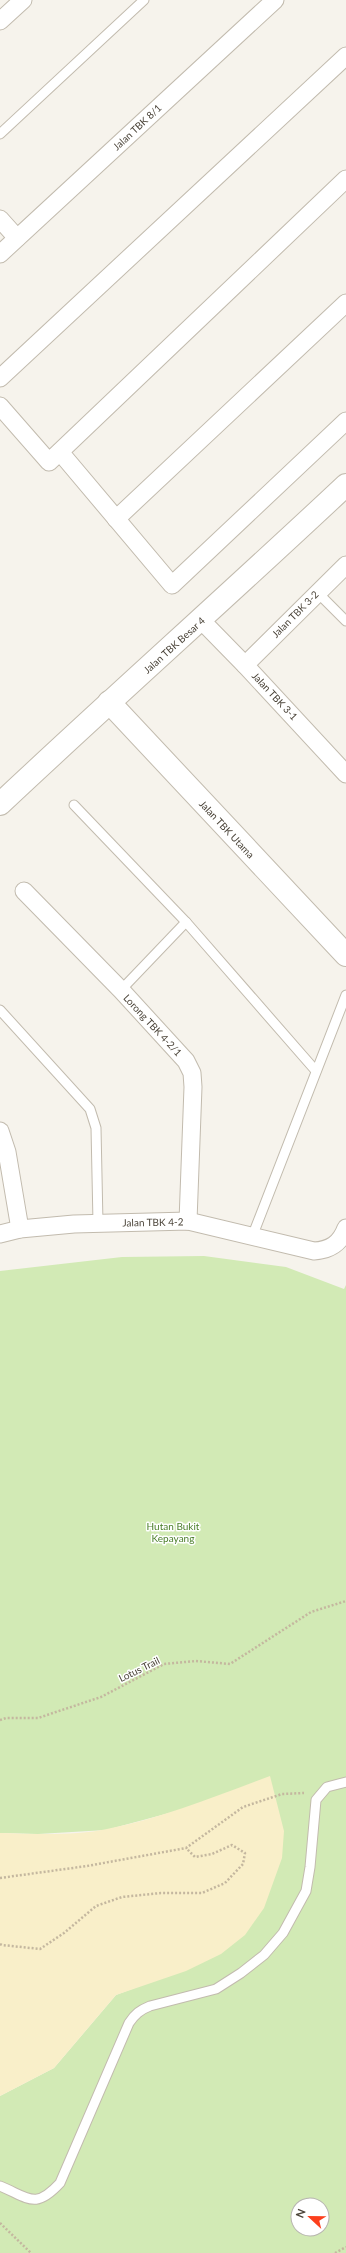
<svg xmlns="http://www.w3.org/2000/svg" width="346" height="2253" font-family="Lato,sans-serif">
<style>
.green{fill:#d2eab5;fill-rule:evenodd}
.sand{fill:#f9efc9}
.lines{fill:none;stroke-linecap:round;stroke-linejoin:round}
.service-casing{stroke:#c2bbae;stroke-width:11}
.minor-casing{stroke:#c2bbae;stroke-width:19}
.tertiary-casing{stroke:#c2bbae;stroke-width:24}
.path{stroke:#c4b79f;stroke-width:2.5;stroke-dasharray:2 2;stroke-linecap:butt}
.service{stroke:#fff;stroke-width:9}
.minor{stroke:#fff;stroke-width:17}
.tertiary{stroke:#fff;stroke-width:22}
.labels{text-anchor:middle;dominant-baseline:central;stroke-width:3;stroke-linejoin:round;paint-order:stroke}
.street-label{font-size:10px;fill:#4b4439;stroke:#fff}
.park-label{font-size:10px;fill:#4a7f2a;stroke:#fff}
</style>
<rect width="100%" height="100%" fill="#f6f3ec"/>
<path class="green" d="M204 1256 286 1267 344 1289 346 1285V2253H0V2096L54 2068 116 1995 148 1983 173 1812 106 1830 38 1834 0 1833V1271L122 1257ZM298 2205H322V2229H298Z"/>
<path class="sand" d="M270 1776 284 1831 282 1858 264 1908 245 1935 221 1954 186 1971 116 1995 54 2068 0 2096V1833C32 1834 76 1836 107 1829 163 1818 216 1796 270 1776Z"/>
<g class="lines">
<defs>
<g id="service">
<path d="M0 134 144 0"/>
<path d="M317 592 346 621"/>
<path d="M74 805 186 922 121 990"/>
<path d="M186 922 316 1071"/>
<path d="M0 1010 90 1109 96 1128 98 1223"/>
<path d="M252 1237 346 995"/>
<path d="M0 2186C29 2198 35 2210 60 2183L129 2023C135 2014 140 2010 150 2006L216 1989 241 1973 264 1955 283 1933 306 1891 310 1867 316 1800 327 1787 346 1782"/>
</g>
<g id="minor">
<path d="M0 21 23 0"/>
<path d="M0 219 17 238"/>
<path d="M0 254 275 0"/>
<path d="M0 378 346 56"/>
<path d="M0 406 49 462 346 179"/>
<path d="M60 452 172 585 346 421"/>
<path d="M116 519 346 303"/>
<path d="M201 620 245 665 346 774"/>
<path d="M245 665 346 565"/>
<path d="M24 891 121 990 186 1061 192 1073 193 1087 188 1221"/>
<path d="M0 1131 7 1152 20 1229"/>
<path d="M0 1234 20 1229 74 1224 188 1221 314 1251C330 1250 340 1244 346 1228"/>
</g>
<g id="tertiary">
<path d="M109 702 346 955"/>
<path d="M0 804C115 696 232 592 346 485"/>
</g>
</defs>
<use href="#service" class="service-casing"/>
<use href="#minor" class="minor-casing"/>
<use href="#tertiary" class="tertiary-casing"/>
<g class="path">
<path d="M0 1720 6 1718H38L101 1697 164 1664 196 1661 230 1664 311 1612 346 1601"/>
<path d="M0 1878 87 1866 186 1848 243 1807 282 1794 304 1793"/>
<path d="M0 1944 2 1945 40 1949 64 1933 96 1906 122 1897 161 1893H202L225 1883 243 1864 245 1853 232 1845 212 1854 195 1857 186 1848"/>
<path d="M0 2223 31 2253"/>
<path d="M335 2253 346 2247"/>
</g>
<use href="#service" class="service"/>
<use href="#minor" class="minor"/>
<use href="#tertiary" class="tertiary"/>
</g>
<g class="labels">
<g class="street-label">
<text transform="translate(137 127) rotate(-43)">Jalan TBK 8/1</text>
<text transform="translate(295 614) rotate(-45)">Jalan TBK 3-2</text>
<text transform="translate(174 645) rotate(-42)">Jalan TBK Besar 4</text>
<text transform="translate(275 696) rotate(47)">Jalan TBK 3-1</text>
<text transform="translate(227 829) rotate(47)">Jalan TBK Utama</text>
<text transform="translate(153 1025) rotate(47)">Lorong TBK 4-2/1</text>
<text transform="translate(153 1222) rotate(-1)">Jalan TBK 4-2</text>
<text transform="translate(139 1669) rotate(-26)">Lotus Trail</text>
</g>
<g class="park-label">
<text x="173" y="1526">Hutan Bukit<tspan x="173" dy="12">Kepayang</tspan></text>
</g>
</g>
<g transform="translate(310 2217) rotate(292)"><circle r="19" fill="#ffffff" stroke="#b7b4b0"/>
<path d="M0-3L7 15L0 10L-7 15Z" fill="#fc3f1d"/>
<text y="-6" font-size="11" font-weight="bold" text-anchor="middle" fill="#4b4439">N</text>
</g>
</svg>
